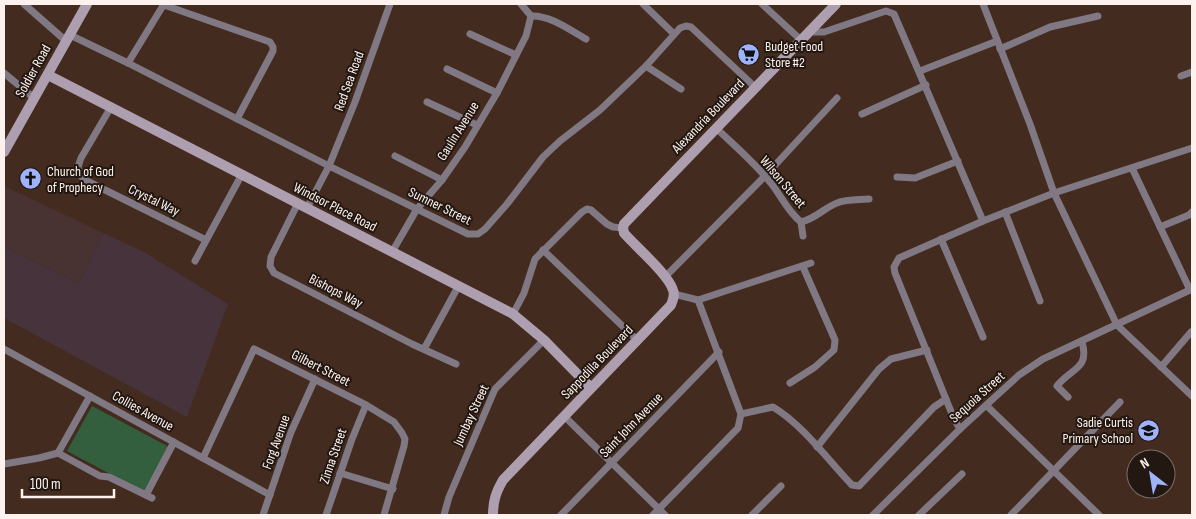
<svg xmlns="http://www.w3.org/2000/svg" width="1196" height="519" font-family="'Sofia Sans Condensed',sans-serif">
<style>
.commercial{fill:#483332}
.industrial{fill:#46333c}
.green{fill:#335f3e}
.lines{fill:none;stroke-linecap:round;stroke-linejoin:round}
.street{stroke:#807883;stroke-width:7}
.secondary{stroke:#ad9fb0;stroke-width:10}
.labels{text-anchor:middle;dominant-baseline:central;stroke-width:4;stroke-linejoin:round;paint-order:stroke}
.poi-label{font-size:14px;fill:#fdf2ed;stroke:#221711;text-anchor:start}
.street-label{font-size:14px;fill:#fdf2ed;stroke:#221711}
</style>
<rect width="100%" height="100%" fill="#442b1f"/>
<path class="commercial" d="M4 186 103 233 79 283 4 247Z"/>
<path class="industrial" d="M103 233 144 252 228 304 187 417 4 318V247L79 283Z"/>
<path class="green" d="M92 406 169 447 144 492 67 451Z"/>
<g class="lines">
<g class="street">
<path d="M24 4 66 41"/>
<path d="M521 4 531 16"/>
<path d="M643 4 674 34"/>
<path d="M762 4 801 40"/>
<path d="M983 4 1030 124 1054 193 1117 325 1192 396"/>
<path d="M164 5 270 42 273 47V51L237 119"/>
<path d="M531 16C550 15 570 30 586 39"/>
<path d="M810 31 815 32H824L886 11 894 14 983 221"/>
<path d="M470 34 516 55"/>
<path d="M70 35 128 63 329 166 468 234H478L485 229 507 204 543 157 560 141 600 110 646 66 680 28 686 26 691 27 755 87"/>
<path d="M1000 49 1050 27 1098 16"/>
<path d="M128 63 164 4"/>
<path d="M646 66 681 89"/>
<path d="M447 69 497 93"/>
<path d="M920 71 997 41"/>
<path d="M4 73 34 98"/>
<path d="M1181 76 1192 72"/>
<path d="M427 102 477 125"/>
<path d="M111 107 81 158 78 167 82 177 87 181 206 240"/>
<path d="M862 114 926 85"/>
<path d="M716 128C734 145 754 162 770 182 781 195 787 211 801 222 815 219 824 208 837 203 847 199 859 200 869 199"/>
<path d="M395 156 442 180"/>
<path d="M1132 168 1190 290"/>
<path d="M897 177 915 178 958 161"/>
<path d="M298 203 271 257 270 266 274 273 412 344 456 364"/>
<path d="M307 208 329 166 355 102 390 4"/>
<path d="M1005 212 1040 301"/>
<path d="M801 222 803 236"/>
<path d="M1160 227 1189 215 1192 212"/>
<path d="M941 239 983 337"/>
<path d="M543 250 637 340"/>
<path d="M392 252 417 209 442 180 465 147 497 93 526 36 531 16"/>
<path d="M195 261 242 174"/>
<path d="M665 277 765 176 837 98"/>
<path d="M674 294 698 300 811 263"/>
<path d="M513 314 524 293 535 259 582 212 587 209 591 210 607 224 613 227 623 228"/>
<path d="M4 349 270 495"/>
<path d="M424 349 459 285"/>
<path d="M1161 367 1191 332"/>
<path d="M790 383 815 367 834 350 835 340 803 267"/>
<path d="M1068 397 1057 386C1071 368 1090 369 1082 342"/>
<path d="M987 406 1099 515"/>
<path d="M741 414 773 407C803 425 828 460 852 485L859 486 934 407 946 399"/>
<path d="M564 416 665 515"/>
<path d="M960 429 954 419 895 273 894 267 899 258 983 221 1054 193 1192 148"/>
<path d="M817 447 879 369 891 359 927 350"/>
<path d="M58 453 100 476 109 477 152 498"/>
<path d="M203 458 254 349 366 405 394 422 402 433 405 439 404 446 384 515"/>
<path d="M4 464 39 458 58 453 90 396"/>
<path d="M340 473 393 489"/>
<path d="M146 495 174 442"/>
<path d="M263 515 291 432 315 379"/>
<path d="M326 515 352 439 366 405"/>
<path d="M444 515 449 497 495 389 544 340"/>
<path d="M561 515 719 352"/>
<path d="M653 515 738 428 741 414 698 300"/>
<path d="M752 515 781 486"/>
<path d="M873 515 960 429 1019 375 1043 359 1192 289"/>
<path d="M919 515 962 474"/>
<path d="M1011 515 1120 402"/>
</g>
<g class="secondary">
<path d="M48 75 513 314 544 340 591 388"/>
<path d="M4 152 87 4"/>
<path d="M493 515C493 501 496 492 503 480L671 305C673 300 675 295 673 290 668 274 636 247 624 233L623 228 624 224 836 4"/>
</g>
</g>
<defs>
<symbol id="supermarket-disc" viewBox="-11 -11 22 22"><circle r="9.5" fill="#9fb3fd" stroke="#221711"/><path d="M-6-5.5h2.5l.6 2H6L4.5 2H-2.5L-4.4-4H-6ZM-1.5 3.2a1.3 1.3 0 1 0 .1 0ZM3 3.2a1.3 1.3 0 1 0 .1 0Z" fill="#111"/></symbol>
<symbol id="church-disc" viewBox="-11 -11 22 22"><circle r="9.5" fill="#9fb3fd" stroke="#221711"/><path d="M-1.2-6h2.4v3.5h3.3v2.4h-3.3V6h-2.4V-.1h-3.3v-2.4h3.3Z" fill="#111"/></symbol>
<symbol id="school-disc" viewBox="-11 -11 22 22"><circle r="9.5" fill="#9fb3fd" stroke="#221711"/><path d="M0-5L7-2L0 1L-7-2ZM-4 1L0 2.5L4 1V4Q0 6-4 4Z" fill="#111"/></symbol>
</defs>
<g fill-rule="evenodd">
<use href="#supermarket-disc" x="736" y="42" width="25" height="25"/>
<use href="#church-disc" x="18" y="166" width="25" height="25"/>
<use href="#school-disc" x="1136" y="418" width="25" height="25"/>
</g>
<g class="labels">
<g class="poi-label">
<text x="765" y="46">Budget Food<tspan x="765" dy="16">Store #2</tspan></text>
<text x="47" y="171">Church of God<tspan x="47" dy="16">of Prophecy</tspan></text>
<text x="1133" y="422" text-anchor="end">Sadie Curtis<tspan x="1133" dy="16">Primary School</tspan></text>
</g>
<g class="street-label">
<text transform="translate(33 71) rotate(-61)">Soldier Road</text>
<text transform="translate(349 81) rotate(-70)">Red Sea Road</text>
<text transform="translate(708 116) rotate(-46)">Alexandria Boulevard</text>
<text transform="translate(458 131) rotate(-58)">Gaulin Avenue</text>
<text transform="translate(783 182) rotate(50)">Wilson Street</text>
<text transform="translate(154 200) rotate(26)">Crystal Way</text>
<text transform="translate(440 206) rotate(26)">Sumner Street</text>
<text transform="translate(335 207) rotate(27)">Windsor Place Road</text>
<text transform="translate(336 291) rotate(27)">Bishops Way</text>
<text transform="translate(597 362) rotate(-46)">Sappodilla Boulevard</text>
<text transform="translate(321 368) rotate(27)">Gilbert Street</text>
<text transform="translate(977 397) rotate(-42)">Sequoia Street</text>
<text transform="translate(143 411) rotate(29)">Collies Avenue</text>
<text transform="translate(471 415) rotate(-65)">Jumbay Street</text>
<text transform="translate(631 425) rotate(-46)">Saint John Avenue</text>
<text transform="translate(276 442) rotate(-70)">Forg Avenue</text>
<text transform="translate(333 456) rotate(-71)">Zinna Street</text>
</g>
</g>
<rect width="1196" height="519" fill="none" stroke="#fdf2ed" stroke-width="10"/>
<g transform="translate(1151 474) rotate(329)"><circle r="24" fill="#221711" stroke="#7a6f69"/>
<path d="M0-4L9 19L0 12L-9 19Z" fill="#9fb3fd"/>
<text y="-8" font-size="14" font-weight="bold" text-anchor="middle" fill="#fdf2ed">N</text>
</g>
<path d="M22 489v8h92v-8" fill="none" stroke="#fdf2ed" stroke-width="2.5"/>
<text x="30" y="489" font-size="15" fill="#fdf2ed" stroke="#221711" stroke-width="4" paint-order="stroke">100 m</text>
</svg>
